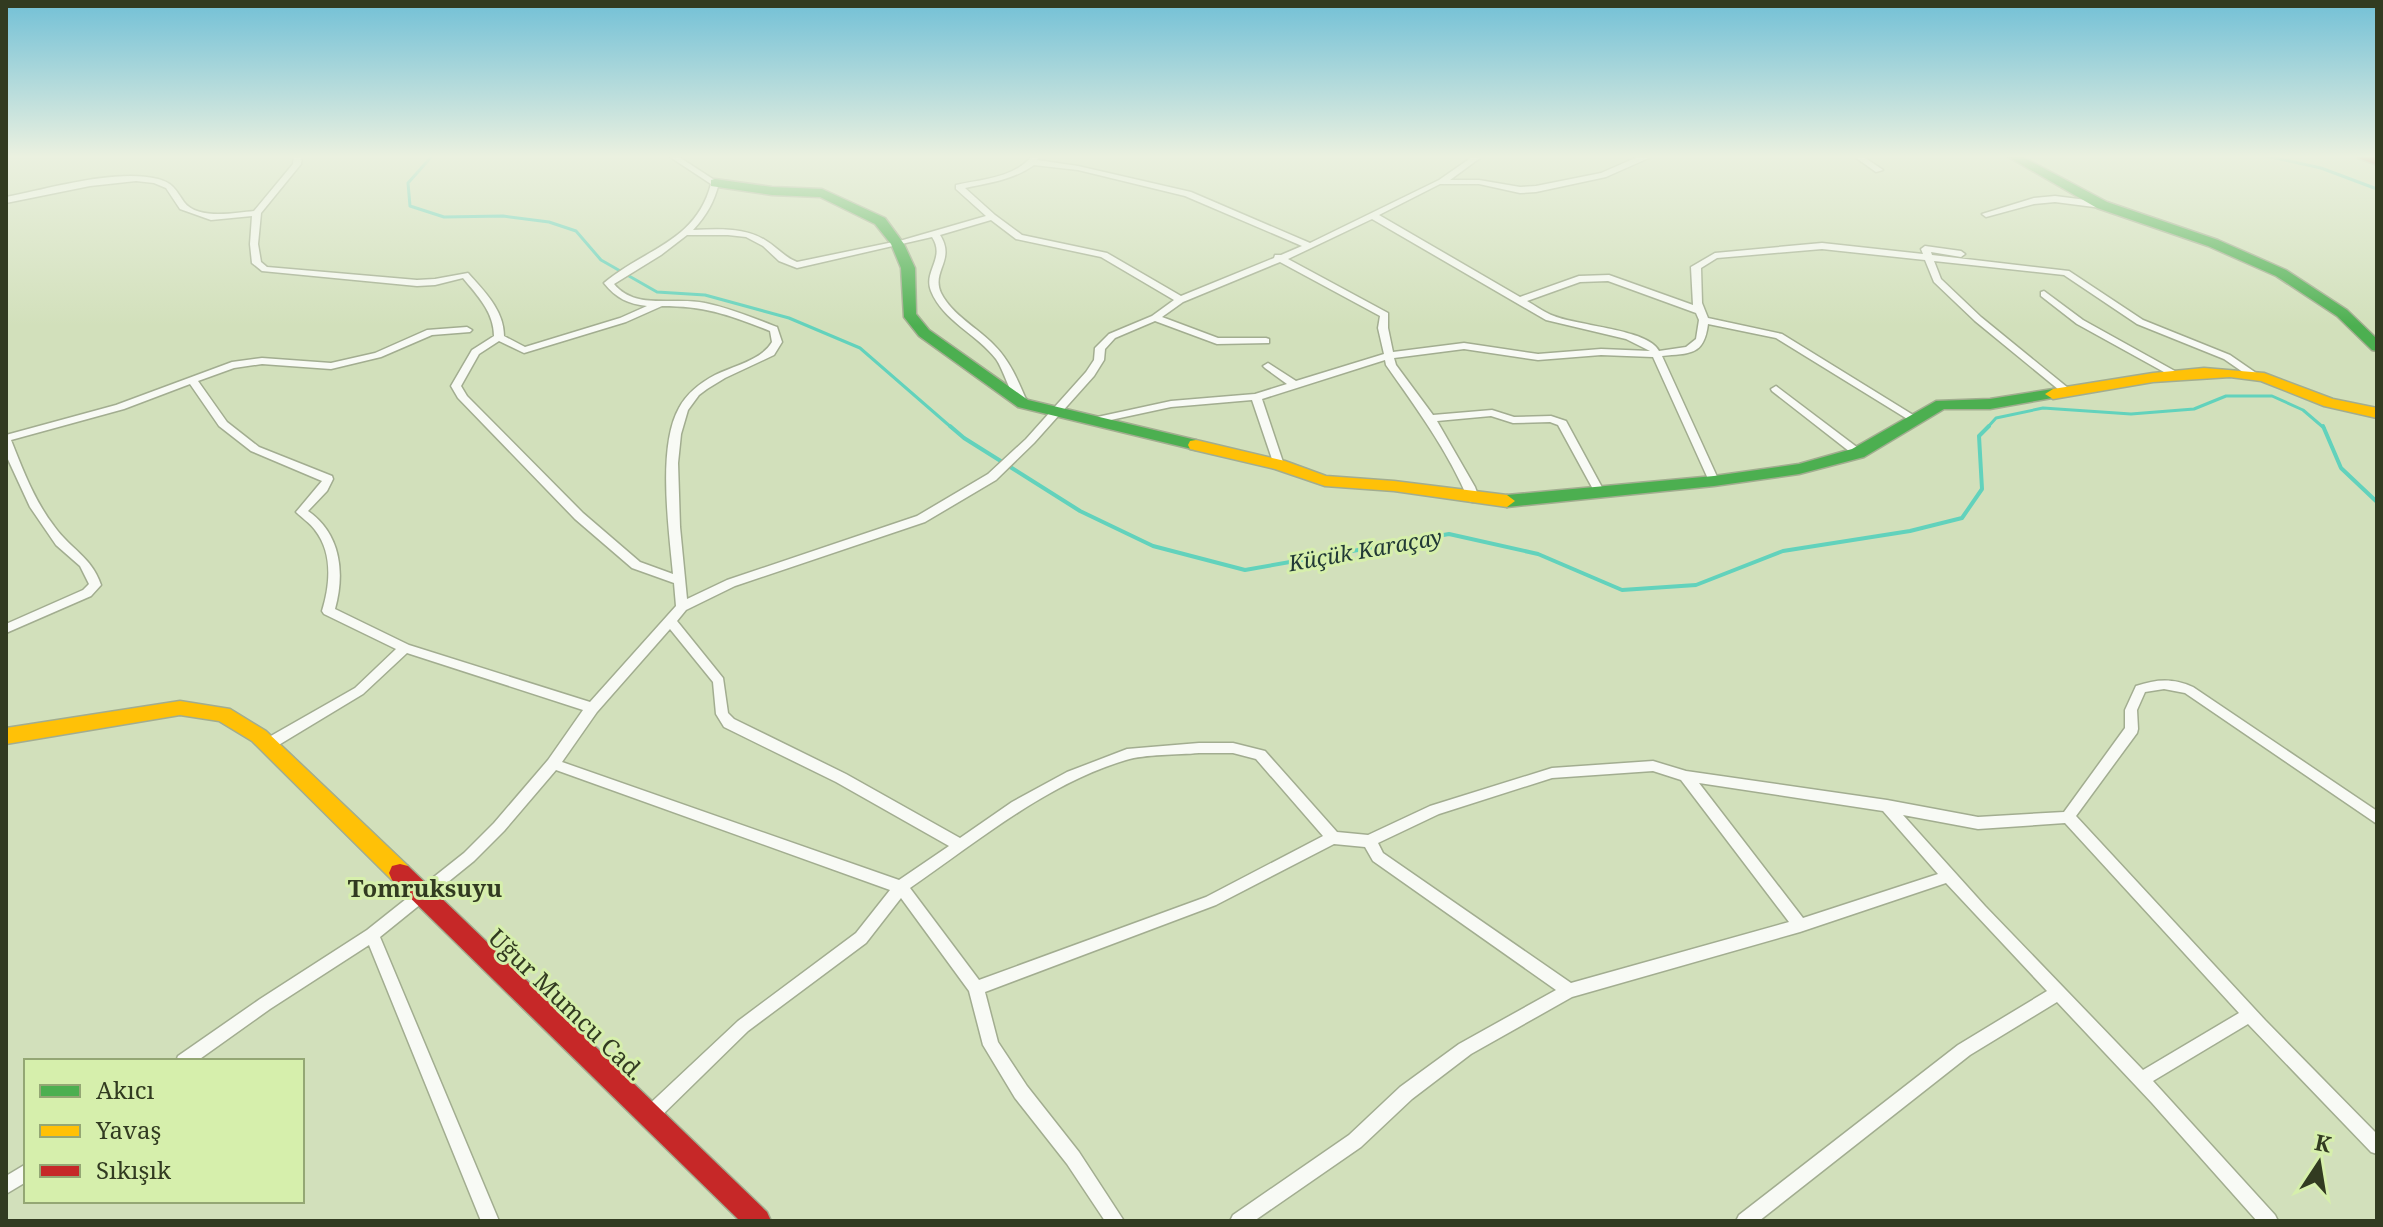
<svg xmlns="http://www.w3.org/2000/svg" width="2383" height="1227" font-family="'Noto Serif',serif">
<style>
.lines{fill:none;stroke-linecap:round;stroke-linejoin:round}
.stream-far1{stroke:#62d2bc;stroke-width:3}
.stream{stroke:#62d2bc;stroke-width:4}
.street-casing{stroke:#a2ad90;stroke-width:3}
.fast-casing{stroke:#a2ad90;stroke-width:3}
.slow-casing{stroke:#a2ad90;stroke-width:3}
.jam-casing{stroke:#a2ad90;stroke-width:3}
.street{fill:#f8faf5;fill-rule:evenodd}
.fast{fill:#4caf50;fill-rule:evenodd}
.slow{fill:#ffc107;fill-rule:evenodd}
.jam{fill:#c62828;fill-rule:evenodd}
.labels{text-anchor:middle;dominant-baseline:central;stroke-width:6;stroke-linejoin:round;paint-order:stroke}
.water-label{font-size:22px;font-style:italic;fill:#223a36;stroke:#d6efac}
.quarter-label{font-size:24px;font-weight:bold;fill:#323b21;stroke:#d6efac}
.near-street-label{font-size:24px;fill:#323b21;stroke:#d6efac}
</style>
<rect width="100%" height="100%" fill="#d2e0bb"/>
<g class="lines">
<g class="stream-far1">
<path d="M433 155 408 183 410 206 444 217 503 216 549 222 576 231 601 260 657 292 705 295 789 318 860 348 952 428"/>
<path d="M2262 155 2321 168 2377 189"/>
<path d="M1987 428 1996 418 2043 408 2131 414 2194 409 2226 396H2272L2303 410 2324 428"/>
</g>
<g class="stream">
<path d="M950 426 964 438 1080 511 1153 546 1245 570 1449 534 1538 554 1622 590 1696 585 1783 551 1910 531 1962 518 1982 489 1979 436 1989 426"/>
<path d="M2323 426 2341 468 2377 502"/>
</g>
<defs>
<g id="street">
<path d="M294 155H302L301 164 261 213 258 244 261 262 267 267 417 280 435 279 468 273C484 291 504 310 504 336L525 347 620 318 647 306C628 304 616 298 604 283 644 249 696 242 711 184L667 155H676L719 183C714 202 707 215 693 230 717 229 744 227 765 240 777 247 784 257 797 262L903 240 986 216 956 189V185C983 179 1015 178 1033 155H1041L1037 160 1078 166 1191 192 1310 243 1439 180 1475 155H1484L1450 180H1479L1520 187 1536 186 1601 173 1642 155H1652L1651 157 1606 177 1536 192 1520 193 1479 184H1440L1379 215 1520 297 1579 276 1609 275 1693 305 1691 267 1715 253 1822 243 1923 254 1921 249 1925 246 1961 251 1965 254 1961 257 1931 252 1932 255 2069 271 2143 320 2230 355 2259 375 2258 377H2250L2224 359 2137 324 2064 275 1934 261 1941 279 1981 317 2073 392 2068 395 2064 394 1975 321 1934 282 1925 260 1822 249 1717 258 1701 268 1702 303 1708 318 1782 334 1918 418 1913 421 1909 420 1776 338 1708 324C1704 356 1690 353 1662 356L1719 481 1714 485 1709 481 1653 357 1601 355 1538 360 1464 349 1394 358 1396 365 1433 415 1492 410 1514 417 1551 416 1566 421 1604 491 1599 495 1594 491 1558 425 1550 422 1513 423 1491 416 1437 421 1475 487 1479 498 1473 502 1469 501C1448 451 1417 409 1386 365L1385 360 1262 399 1284 465 1279 469 1274 465 1252 400 1171 407 1092 424 1088 423 1087 421 1088 419 1171 401 1255 394 1287 384 1265 368 1263 366 1268 363 1296 381 1384 354 1378 328 1380 316 1280 262 1183 302 1162 317 1218 338H1266L1269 339V343L1217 344 1155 321 1115 338 1105 349 1104 360 1094 376 1034 443 996 480 925 522 735 586 686 610 677 621 723 678 728 713 734 719 846 774 960 838 1012 802 1067 772 1127 749 1199 743H1233L1265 751 1337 832 1368 835 1430 806 1552 768 1653 761 1686 771 1887 800 1978 817 2064 812 2125 728V710L2136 686C2157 679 2173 678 2193 687L2377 811V824L2185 693 2164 689 2145 692 2137 710 2138 729 2137 733 2076 816 2265 1020 2377 1134V1154L2371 1152 2248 1024 2153 1081 2275 1215 2278 1221H2257L2152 1103 2057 1002 1970 1055 1759 1221H1736L1739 1215 1958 1045 2047 991 1946 883 1800 932 1572 997 1471 1054 1412 1099 1361 1147 1254 1221H1230L1233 1215 1349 1135 1400 1087 1459 1044 1556 990 1373 861 1365 847 1334 844 1216 905 985 992 998 1042 1027 1086 1079 1152 1124 1221H1105L1067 1164 1015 1098 983 1045 969 991 901 898 866 943 748 1031 655 1122 649 1124 643 1122 641 1116 643 1110 738 1021 856 933 890 890 556 770 504 831 474 861 380 937 499 1221H481L369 945 270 1009 197 1061H176L178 1056 260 999 367 930 464 853 494 823 548 760 583 710 407 653 363 694 272 749 267 750 262 749 260 745 262 741 355 688 396 649 324 614 322 611C330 585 333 553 315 530 310 523 302 518 296 512L322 481 251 451 219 426 190 384 124 409 11 440C23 470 34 500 54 526 71 550 91 556 101 585L91 596 6 633V624L83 590 89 584 80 566 56 545 30 507 6 455V435L116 405 232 362 262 358 331 363 375 353 427 330 467 327 472 330 470 332 432 335 381 357 331 369 262 364 234 368 198 381 227 422 259 447 332 476 333 479 327 491 308 511C341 534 345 573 335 609L409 645 590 702 676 606 674 583 632 568 575 519 458 398 451 386 472 350 494 336C494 312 477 295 463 278L435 285 417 286 262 271 252 263 250 244 252 216 211 220 180 209 166 188 154 183 136 181 90 186 6 203V197C47 189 117 168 158 179 173 183 176 190 184 202 197 220 235 213 254 211L293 164ZM1034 165 1078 170 1185 196 1302 246 1281 255H1275L1274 258 1181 296 1107 253 1022 235 995 215 965 188C989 183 1013 180 1034 165ZM1372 219 1546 320 1626 339 1650 351 1601 349 1538 354 1464 343 1393 352 1388 328V313L1288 259ZM991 220 1016 239 1101 257 1174 300 1152 316 1109 334 1095 348 1094 360 1086 372 1026 439 988 474 917 516 727 580 687 599 680 527 678 463 681 434 688 410 699 395 707 389 725 378 774 355 782 342 777 327C754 318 729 308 705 303 675 296 636 311 614 284L661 255 687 235H728L746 237 763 246 779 261 797 268 932 237C946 258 923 271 931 291 943 321 977 334 996 359 1005 372 1011 400 1023 407L1028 404C1019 383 1011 362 994 345 978 328 952 315 941 293 931 271 956 260 940 235ZM1608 281 1696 313 1699 320 1696 339 1686 347 1659 351C1648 329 1578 326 1554 316 1545 313 1536 306 1527 301L1580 282ZM662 306C705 306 730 315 770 331L772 342C762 360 733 366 715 375 700 383 687 393 679 408 657 447 669 530 673 574L640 562 583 513 467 396 461 386 479 354 499 341 524 353 626 322ZM670 629 713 682 716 714 724 727 836 782 949 846 899 880 562 762 597 712ZM1199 753H1233L1256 759 1323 836 1206 897 979 980 910 888C978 841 1046 784 1126 760 1145 754 1178 755 1199 753ZM1653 771 1681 780 1789 922 1571 983 1383 853 1378 843 1439 814 1552 778ZM1699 783 1883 811 1938 874 1803 918ZM1903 815 1978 829 2065 823 2239 1013 2143 1070 1985 906Z"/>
<path d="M1852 155H1861L1883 170 1876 172Z"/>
<path d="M2055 196 2102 202 2106 205 2102 208 2055 202 2034 204 1986 217 1982 214 2034 198Z"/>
<path d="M2044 291 2083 320 2182 375 2181 377H2173L2077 324 2041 296V292Z"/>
<path d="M1776 386 1862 451 1863 453 1862 455H1854L1772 391 1771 389Z"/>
<path d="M26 1164V1182L6 1194V1176Z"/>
</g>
<g id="fast">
<path d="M2005 155H2019L2107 202 2218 240 2286 270 2347 310 2377 339V351L2372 350 2337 316 2276 276 2208 246 2097 208Z"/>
<path d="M715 179 772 187 822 189 885 218 904 244 915 268 916 314 929 330 1028 400 1196 440 1204 445 1196 450 1018 407 919 336 904 317 901 268 891 244 875 224 820 197 772 195 711 186V180Z"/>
<path d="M2053 389 2058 391V397L1990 409H1944L1864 457 1799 474 1714 486 1507 507 1499 501 1507 495 1714 476 1799 464 1852 449 1936 401 1990 399Z"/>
</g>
<g id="slow">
<path d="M2204 368 2264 373 2333 399 2377 408V418L2324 406 2261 381 2230 377 2153 382 2053 399 2045 394 2053 389 2153 373Z"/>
<path d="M1196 440 1285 461 1326 476 1394 481 1507 495 1515 501 1507 507 1394 491 1325 486 1275 469 1190 449 1188 445 1190 441Z"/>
<path d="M180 701 230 709 266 731 408 866 411 873 408 880 400 882 392 880 252 741 219 721 180 715 6 744V728Z"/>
</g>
<g id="jam">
<path d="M2356 155 2377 157V165L2358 158Z"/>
<path d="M400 864 408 866 767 1212 771 1221H740L392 880 389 873 392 866Z"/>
</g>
</defs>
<use href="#street" class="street-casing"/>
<use href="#fast" class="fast-casing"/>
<use href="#slow" class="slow-casing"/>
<use href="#jam" class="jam-casing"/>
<use href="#street" class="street"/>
<use href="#fast" class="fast"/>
<use href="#slow" class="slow"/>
<use href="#jam" class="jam"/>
</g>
<linearGradient id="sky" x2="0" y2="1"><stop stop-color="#72c0d6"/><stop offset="0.48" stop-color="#ebf1e0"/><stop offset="1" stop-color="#ebf1e0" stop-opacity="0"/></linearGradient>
<rect width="2383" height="326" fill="url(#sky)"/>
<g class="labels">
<g class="water-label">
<text transform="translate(1365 549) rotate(-10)">Küçük Karaçay</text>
</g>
<g class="quarter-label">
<text x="425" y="887">Tomruksuyu</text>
</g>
<g class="near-street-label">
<text transform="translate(567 1004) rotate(44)">Uğur Mumcu Cad.</text>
</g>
</g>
<rect width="2383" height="1227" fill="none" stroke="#323b21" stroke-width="16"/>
<rect x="24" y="1059" width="280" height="144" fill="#d6efac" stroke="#94a774" stroke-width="2"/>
<rect x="40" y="1085" width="40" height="12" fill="#4caf50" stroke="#94a774" stroke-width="2"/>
<text x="96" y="1099" font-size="24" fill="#323b21">Akıcı</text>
<rect x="40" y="1125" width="40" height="12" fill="#ffc107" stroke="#94a774" stroke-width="2"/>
<text x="96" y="1139" font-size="24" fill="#323b21">Yavaş</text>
<rect x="40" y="1165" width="40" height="12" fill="#c62828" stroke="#94a774" stroke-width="2"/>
<text x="96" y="1179" font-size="24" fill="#323b21">Sıkışık</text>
<g transform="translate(2319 1163) rotate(12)" stroke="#d6efac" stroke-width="6" paint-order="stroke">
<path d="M0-6L14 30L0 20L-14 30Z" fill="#323b21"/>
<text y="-12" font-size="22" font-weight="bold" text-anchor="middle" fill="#323b21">K</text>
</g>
</svg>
